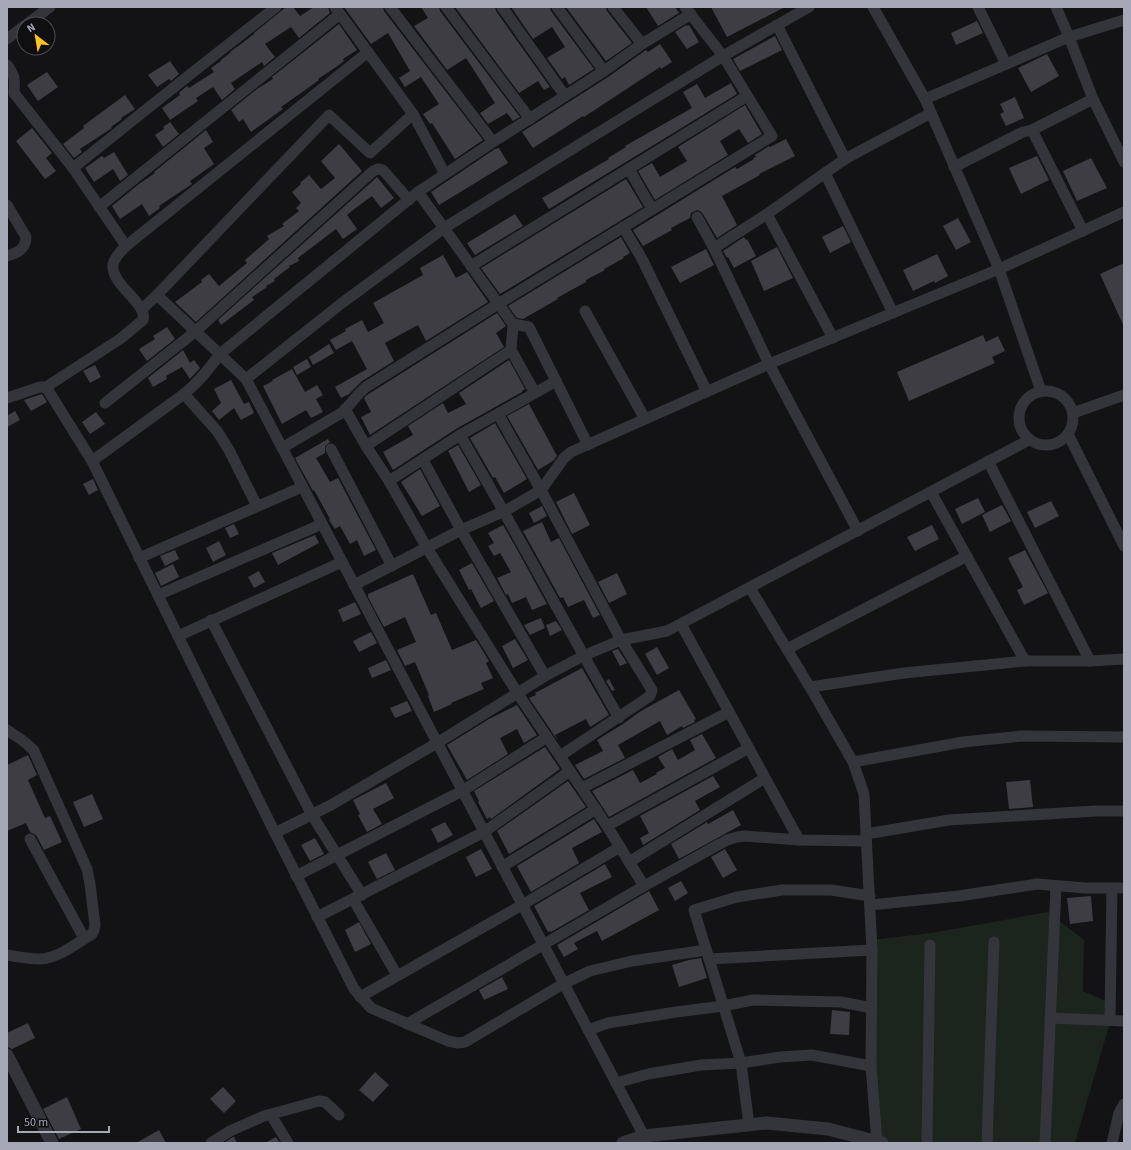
<svg xmlns="http://www.w3.org/2000/svg" width="1131" height="1150" font-family="'Source Sans 3',sans-serif">
<style>
.green{fill:#1b241d}
.building{fill:#3d3d43}
.lines{fill:none;stroke-linecap:round;stroke-linejoin:round}
.minor{stroke:#34353b;stroke-width:11}
.tertiary{stroke:#34353b;stroke-width:13}
</style>
<rect width="100%" height="100%" fill="#131315"/>
<path class="green" d="M1048 912 1084 940 1083 991 1115 1005 1075 1143H886L877 1140 871 940 931 933Z"/>
<g class="building">
<path d="M286 7H293L300 16 314 7H328L330 13 299 38 291 27 265 44 275 57 264 66 262 62 231 83 235 89 222 100 213 87 196 98 198 101 170 120 162 108 180 95 179 93 187 86 189 88 214 72 211 68 221 61V60L230 53V52L241 44 254 34V33Z"/>
<path d="M344 7H383L384 11 483 140 455 159 432 123 430 124 423 114 439 104 421 77 405 87 399 78 410 71 388 33 371 44Z"/>
<path d="M421 7H439L440 11 520 117 513 121 507 113 488 124 480 113 495 103 466 58 447 70 414 26 428 18Z"/>
<path d="M455 7H495L496 11 550 87 544 90 538 81 519 93Z"/>
<path d="M511 7H550L551 11 594 69 569 85 565 77 562 79 547 58 565 47 552 27 533 39Z"/>
<path d="M566 7H606L607 11 632 43 606 61Z"/>
<path d="M646 7H675L679 13 658 26Z"/>
<path d="M711 7H785L727 37Z"/>
<path d="M977 21 983 33 956 45 951 33Z"/>
<path d="M339 24 357 50 343 59 344 61 336 67 318 79 319 80 308 88 281 107 283 109 251 132 243 119 239 122 231 110 257 89 273 79 272 77Z"/>
<path d="M686 25 687 26 689 25 699 42 687 49 675 32Z"/>
<path d="M775 36 782 50 740 71 733 59Z"/>
<path d="M660 44 672 62 661 69 660 67 584 117 583 116 533 148 522 132 608 77 646 50 648 52Z"/>
<path d="M1047 54 1059 76 1031 92 1018 68Z"/>
<path d="M170 61 179 74 171 81 169 79 157 87 148 75Z"/>
<path d="M47 72 58 87 38 101 27 85Z"/>
<path d="M731 83 737 94 549 209 542 198 609 159 608 158 626 147 625 146 692 108 683 92 697 84 705 98Z"/>
<path d="M125 95 135 109 121 118 122 119 111 127 112 128 80 149 82 152 74 158 63 144 84 128 83 126Z"/>
<path d="M1015 97 1024 118 1006 126 1000 114 1004 112 1000 104Z"/>
<path d="M745 105 762 134 748 143 739 129 720 141 728 155 655 200 638 171 652 163 660 177 687 161 678 147Z"/>
<path d="M170 122 179 134 163 147 155 135 164 129 163 127Z"/>
<path d="M32 128 52 153 46 158 56 171 45 179 16 141Z"/>
<path d="M206 130 213 142 204 148 214 164 190 181 192 184 159 206 160 208 149 216 142 204 120 219 112 206 139 184 155 173 154 172Z"/>
<path d="M786 139 795 156 759 174 760 175 722 196 737 225 717 238 703 214 700 211 697 210 691 213 690 218 671 228 672 230 643 246 633 230 735 167 737 169 754 159 753 158 756 157 755 155 769 146 770 147Z"/>
<path d="M339 144 362 171 196 322 175 302 202 282 201 280 209 274 219 286 247 263 245 260 269 239 267 236 284 226 282 224 299 211 296 208 301 203 292 192 301 184 300 183 309 175 321 189 335 178 321 161Z"/>
<path d="M499 148 508 163 439 205 431 192 495 149Z"/>
<path d="M114 152 128 175 120 181 113 169 94 182 85 168 102 156 104 158Z"/>
<path d="M1037 156 1049 180 1021 194 1009 168Z"/>
<path d="M1091 158 1107 188 1077 201 1063 171Z"/>
<path d="M377 177 394 198 381 208 372 196 353 210 347 215 357 229 343 239 336 229 298 258 299 261 289 266 290 267 274 279 275 281 266 286 267 287 252 297 254 300 221 325 218 320Z"/>
<path d="M626 179 643 207 500 294 481 268Z"/>
<path d="M515 214 523 226 475 255 467 243Z"/>
<path d="M958 218 971 242 956 250 943 226Z"/>
<path d="M843 226 851 242 830 253 822 237Z"/>
<path d="M621 237 630 253 623 257 624 258 604 269 605 270 586 280V282L557 298 558 299 523 319 517 318 508 306Z"/>
<path d="M744 237 746 240 747 239 756 256 734 268 728 257 727 258 723 251Z"/>
<path d="M777 247 793 278 764 291 751 261Z"/>
<path d="M706 249 714 265 680 283 671 267Z"/>
<path d="M937 254 948 276 935 283 934 281 913 291 903 270Z"/>
<path d="M443 255 456 278 467 272 488 302 426 341 418 325 385 343 394 361 362 381 349 394 341 398 335 387 367 369 352 341 336 350 330 340 346 331 345 329 362 320 368 332 384 323 373 303 423 275 420 268Z"/>
<path d="M1124 263V327L1100 274Z"/>
<path d="M497 313 506 326 496 333 504 347 370 435 361 417 371 412 364 398 367 395Z"/>
<path d="M167 327 175 339 147 361 139 349 155 339 153 336Z"/>
<path d="M983 335 986 342 998 336 1005 351 992 357 995 363 909 401 897 372Z"/>
<path d="M329 344 334 353 313 365 309 357Z"/>
<path d="M183 350 190 363 194 360 200 368 190 379 182 367 166 376 167 379 153 387 148 378Z"/>
<path d="M307 359 311 367 297 375 293 367Z"/>
<path d="M509 360 525 389 522 391V392L456 429 393 470 383 452 413 435 408 426 443 403 448 413 466 404 459 393Z"/>
<path d="M95 365 101 377 90 383 83 371Z"/>
<path d="M292 369 305 392 317 385 323 395 316 399 323 412 311 418 306 410 282 424 263 386 273 381 272 380Z"/>
<path d="M231 380 244 404 249 402 254 413 241 420 234 408 219 420 212 411 221 403 214 389Z"/>
<path d="M42 394 47 402 31 411 24 400Z"/>
<path d="M529 404 557 456 553 461 538 470 507 416Z"/>
<path d="M15 411 20 420 7 427V416Z"/>
<path d="M96 412 105 424 90 434 82 422Z"/>
<path d="M495 423 527 479 504 493 495 477 493 478 470 438Z"/>
<path d="M328 439 330 442 325 446V453L316 458 330 482 338 478 376 550 364 556 357 540 350 544 340 526 335 529 329 520 330 519 314 490 313 491 295 458Z"/>
<path d="M458 445 481 485 469 492 448 451Z"/>
<path d="M420 469 440 506 422 516 401 482Z"/>
<path d="M93 479 98 490 89 495 83 484Z"/>
<path d="M574 493 590 525 572 534 556 502Z"/>
<path d="M978 498 985 512 962 524 955 509Z"/>
<path d="M1051 501 1059 516 1035 528 1027 512Z"/>
<path d="M1002 505 1011 521 990 532 982 515Z"/>
<path d="M542 506 547 516 534 523 529 513Z"/>
<path d="M542 522 551 542 559 538 600 615 593 618 584 600 568 607 563 597 560 598 523 531Z"/>
<path d="M234 524 239 534 230 538 225 528Z"/>
<path d="M503 525 514 544 547 604 532 610 526 597 512 603 508 594 506 595 497 578 511 572 500 553 494 556 488 546 494 543 488 533Z"/>
<path d="M932 525 939 539 915 551 907 537Z"/>
<path d="M315 535 319 543 278 565 272 553Z"/>
<path d="M219 541 226 555 213 562 206 548Z"/>
<path d="M175 550 179 559 165 566 160 556Z"/>
<path d="M1025 550 1048 593 1024 605 1017 590 1023 587 1008 558Z"/>
<path d="M472 563 494 601 481 608 471 589 469 590 459 570Z"/>
<path d="M173 564 179 577 161 586 155 573Z"/>
<path d="M259 571 265 582 254 588 248 577Z"/>
<path d="M617 573 627 594 609 603 598 582Z"/>
<path d="M413 574 431 615 436 613 452 650 476 640 489 661 486 663 493 678 481 683 484 689 451 703 452 704 434 712 428 696 429 695 415 662 405 666 397 650 416 642 405 617 384 627 368 597V594Z"/>
<path d="M355 602 361 614 343 622 338 610Z"/>
<path d="M541 618 545 628 530 635 524 625Z"/>
<path d="M556 621 562 630 550 636 546 625Z"/>
<path d="M371 632 377 643 359 652 353 641Z"/>
<path d="M515 639 528 660 513 668 502 646Z"/>
<path d="M657 647 669 668 657 675 645 654Z"/>
<path d="M618 649 627 663 620 666 612 651Z"/>
<path d="M386 660 391 670 372 678 368 668Z"/>
<path d="M582 668 609 715 590 727 586 719 555 735 558 741 529 698 536 695 535 693Z"/>
<path d="M609 679 615 690 612 691 606 681Z"/>
<path d="M679 690 696 719 694 720 695 722 683 728 682 726 667 735 660 721 618 745 625 758 584 779 575 765 603 751 597 740 623 724 641 711Z"/>
<path d="M407 701 412 711 395 718 390 708Z"/>
<path d="M517 705 537 735 524 743 517 729 500 738 508 754 467 780 447 745 489 719Z"/>
<path d="M702 734 716 758 609 817 592 791 633 770 640 783 657 774 656 773 665 768 658 757 672 749 678 760 695 750 690 740Z"/>
<path d="M545 747 560 769 491 819 490 817 487 819 478 802 479 801 474 791Z"/>
<path d="M28 755 37 775 28 780 45 818 50 816 62 842 44 850 36 835 30 832 26 823 7 831V765Z"/>
<path d="M713 776 720 787 695 801 700 810 643 845 640 838 649 833 640 816Z"/>
<path d="M1030 780 1033 807 1009 809 1006 782Z"/>
<path d="M568 781 586 807 509 854 497 831Z"/>
<path d="M386 783 394 798 373 809 382 824 367 832 358 815 360 814 353 800Z"/>
<path d="M92 794 103 819 84 827 73 802Z"/>
<path d="M733 810 741 825 679 859 671 844 707 822 708 824Z"/>
<path d="M594 819 602 832 572 848 579 863 531 892 517 866Z"/>
<path d="M445 822 453 835 438 843 431 829Z"/>
<path d="M315 838 324 854 310 861 301 845Z"/>
<path d="M481 849 492 869 476 877 466 857Z"/>
<path d="M725 849 737 870 723 878 711 857Z"/>
<path d="M386 853 395 870 377 879 368 862Z"/>
<path d="M605 864 612 877 580 893 589 910 551 932 550 931 548 932 534 906Z"/>
<path d="M681 881 688 893 675 901 668 888Z"/>
<path d="M649 891 659 910 602 941 597 931 574 943 578 949 564 957 557 945Z"/>
<path d="M1091 896 1093 921 1070 924 1067 898Z"/>
<path d="M359 922 371 944 355 952 345 930Z"/>
<path d="M701 958 707 978 679 987 672 965 689 960Z"/>
<path d="M502 977 508 989 484 1000 479 990Z"/>
<path d="M832 1010 850 1012 849 1035 830 1034Z"/>
<path d="M28 1023 35 1038 12 1049 8 1047 7 1033Z"/>
<path d="M375 1072 389 1085 373 1102 359 1090Z"/>
<path d="M223 1087 236 1101 224 1113 210 1099Z"/>
<path d="M67 1097 81 1129 59 1139 43 1109Z"/>
<path d="M159 1130 166 1143H136Z"/>
<path d="M234 1137 237 1143H224L233 1137Z"/>
<path d="M276 1137 280 1143H265Z"/>
</g>
<g class="lines">
<g class="minor">
<path d="M335 7 413 114 445 174"/>
<path d="M390 7 493 142"/>
<path d="M446 7 530 119"/>
<path d="M502 7 565 96"/>
<path d="M557 7 604 71"/>
<path d="M613 7 642 44"/>
<path d="M685 7 723 56 809 7"/>
<path d="M873 7 925 99 999 269 1041 391"/>
<path d="M978 7 1006 64"/>
<path d="M1056 7 1069 37 1093 99 1124 162"/>
<path d="M27 24 50 7"/>
<path d="M777 25 845 159 931 113"/>
<path d="M7 39 24 26"/>
<path d="M7 65C15 75 15 80 14 93L73 168 202 65 276 7"/>
<path d="M925 99 1069 37 1124 20"/>
<path d="M1032 130 1083 231"/>
<path d="M954 167 1023 132 1032 130 1093 99"/>
<path d="M73 168 126 246"/>
<path d="M629 169 652 209"/>
<path d="M825 173 845 159"/>
<path d="M418 192 513 324 511 350 535 393 556 381"/>
<path d="M7 205 26 237C26 249 17 253 7 256"/>
<path d="M99 207 340 14"/>
<path d="M767 214 833 338"/>
<path d="M697 217 714 248"/>
<path d="M623 227 641 257 707 392"/>
<path d="M471 266 747 96"/>
<path d="M157 295 246 379 644 1136"/>
<path d="M142 309 157 295 329 115 370 153 413 114"/>
<path d="M585 311 645 419"/>
<path d="M513 324 529 327 588 445"/>
<path d="M246 379 342 303 444 228 723 56 772 136 498 304 366 387C357 394 351 404 343 412L282 448"/>
<path d="M46 387 120 339 143 320C148 303 110 285 113 264 115 257 121 251 126 246L368 52"/>
<circle cx="1046" cy="418" r="27"/>
<path d="M184 394 217 431 229 450 257 506"/>
<path d="M7 398 40 387H46L92 461 270 823 354 989 371 1008 448 1041 458 1043 465 1042 563 984 590 971 632 961 706 950"/>
<path d="M105 403 196 331 373 171 378 169 383 170 409 200"/>
<path d="M345 409 366 446 389 481 427 548 518 694 607 826 644 886"/>
<path d="M1073 413 1124 395"/>
<path d="M498 414 541 490 621 640 652 690 650 696 560 756"/>
<path d="M1068 434 1124 546"/>
<path d="M460 435C515 529 565 624 619 718"/>
<path d="M366 446 511 350"/>
<path d="M331 449 392 566"/>
<path d="M423 460 461 530 545 676"/>
<path d="M92 461 184 394C199 382 209 369 220 354L418 192 493 142 604 71 642 44 691 14"/>
<path d="M988 461 1090 661"/>
<path d="M389 481 460 435 535 393"/>
<path d="M931 492 1025 661"/>
<path d="M858 531 769 364 714 248 767 214 825 173 893 313"/>
<path d="M139 558 302 487"/>
<path d="M354 585 461 530 505 511 541 490 564 458 571 452 769 364 999 269 1124 212"/>
<path d="M750 588 814 694 853 762 864 794 872 950 871 1066 877 1142"/>
<path d="M158 595 322 524"/>
<path d="M211 620 312 815 362 895"/>
<path d="M681 624 799 840"/>
<path d="M178 636 342 562"/>
<path d="M787 649 967 556"/>
<path d="M810 687 904 673 1025 661H1090L1124 659"/>
<path d="M7 730C17 737 26 741 34 751L87 869 90 884 95 925 94 930 92 934C77 943 59 958 41 959 30 959 18 957 7 955"/>
<path d="M853 762 963 742 1022 736 1124 737"/>
<path d="M582 788 729 712"/>
<path d="M607 826 749 748"/>
<path d="M275 833 331 805 437 743 545 676 583 656 621 640 667 631 1029 440"/>
<path d="M866 834 949 820 1095 811H1124"/>
<path d="M30 839 84 938"/>
<path d="M629 862 765 778"/>
<path d="M502 867 596 809"/>
<path d="M296 876 462 791 547 737"/>
<path d="M353 899 397 975"/>
<path d="M870 905 959 896 1037 884 1085 888H1124"/>
<path d="M317 917 484 832 570 771"/>
<path d="M709 959 872 950"/>
<path d="M360 997 522 905 620 847"/>
<path d="M1050 1018 1124 1021"/>
<path d="M1110 1020 1112 888"/>
<path d="M407 1024 644 886 727 840 737 837 744 836 799 840 866 841"/>
<path d="M588 1030 608 1023 676 1012 723 1006 753 1000 841 1002 872 1008"/>
<path d="M616 1083 648 1074 701 1065 741 1063 780 1057 812 1055 871 1066"/>
<path d="M271 1115 288 1143"/>
<path d="M749 1125 741 1063 694 910 737 897 782 890H831L870 896"/>
<path d="M211 1143 230 1131 264 1116 319 1101 325 1102 339 1115"/>
<path d="M927 1143 930 945"/>
<path d="M987 1143 994 942"/>
<path d="M1045 1143 1056 886"/>
<path d="M1112 1143 1119 1113 1124 1104"/>
</g>
<g class="tertiary">
<path d="M7 1055 52 1143"/>
<path d="M623 1143 644 1136 767 1123 828 1129 882 1143"/>
</g>
</g>
<rect width="1131" height="1150" fill="none" stroke="#a4a8b7" stroke-width="16"/>
<g transform="translate(36 36) rotate(329)"><circle r="19" fill="#0f0e10" stroke="#4b4c53"/>
<path d="M0-3L7 15L0 10L-7 15Z" fill="#ffc222"/>
<text y="-6" font-size="11" font-weight="bold" text-anchor="middle" fill="#a4a8b7">N</text>
</g>
<path d="M18 1126v6h91v-6" fill="none" stroke="#a4a8b7" stroke-width="2"/>
<text x="24" y="1126" font-size="12" fill="#a4a8b7" stroke="#0f0e10" stroke-width="3" paint-order="stroke">50 m</text>
</svg>
